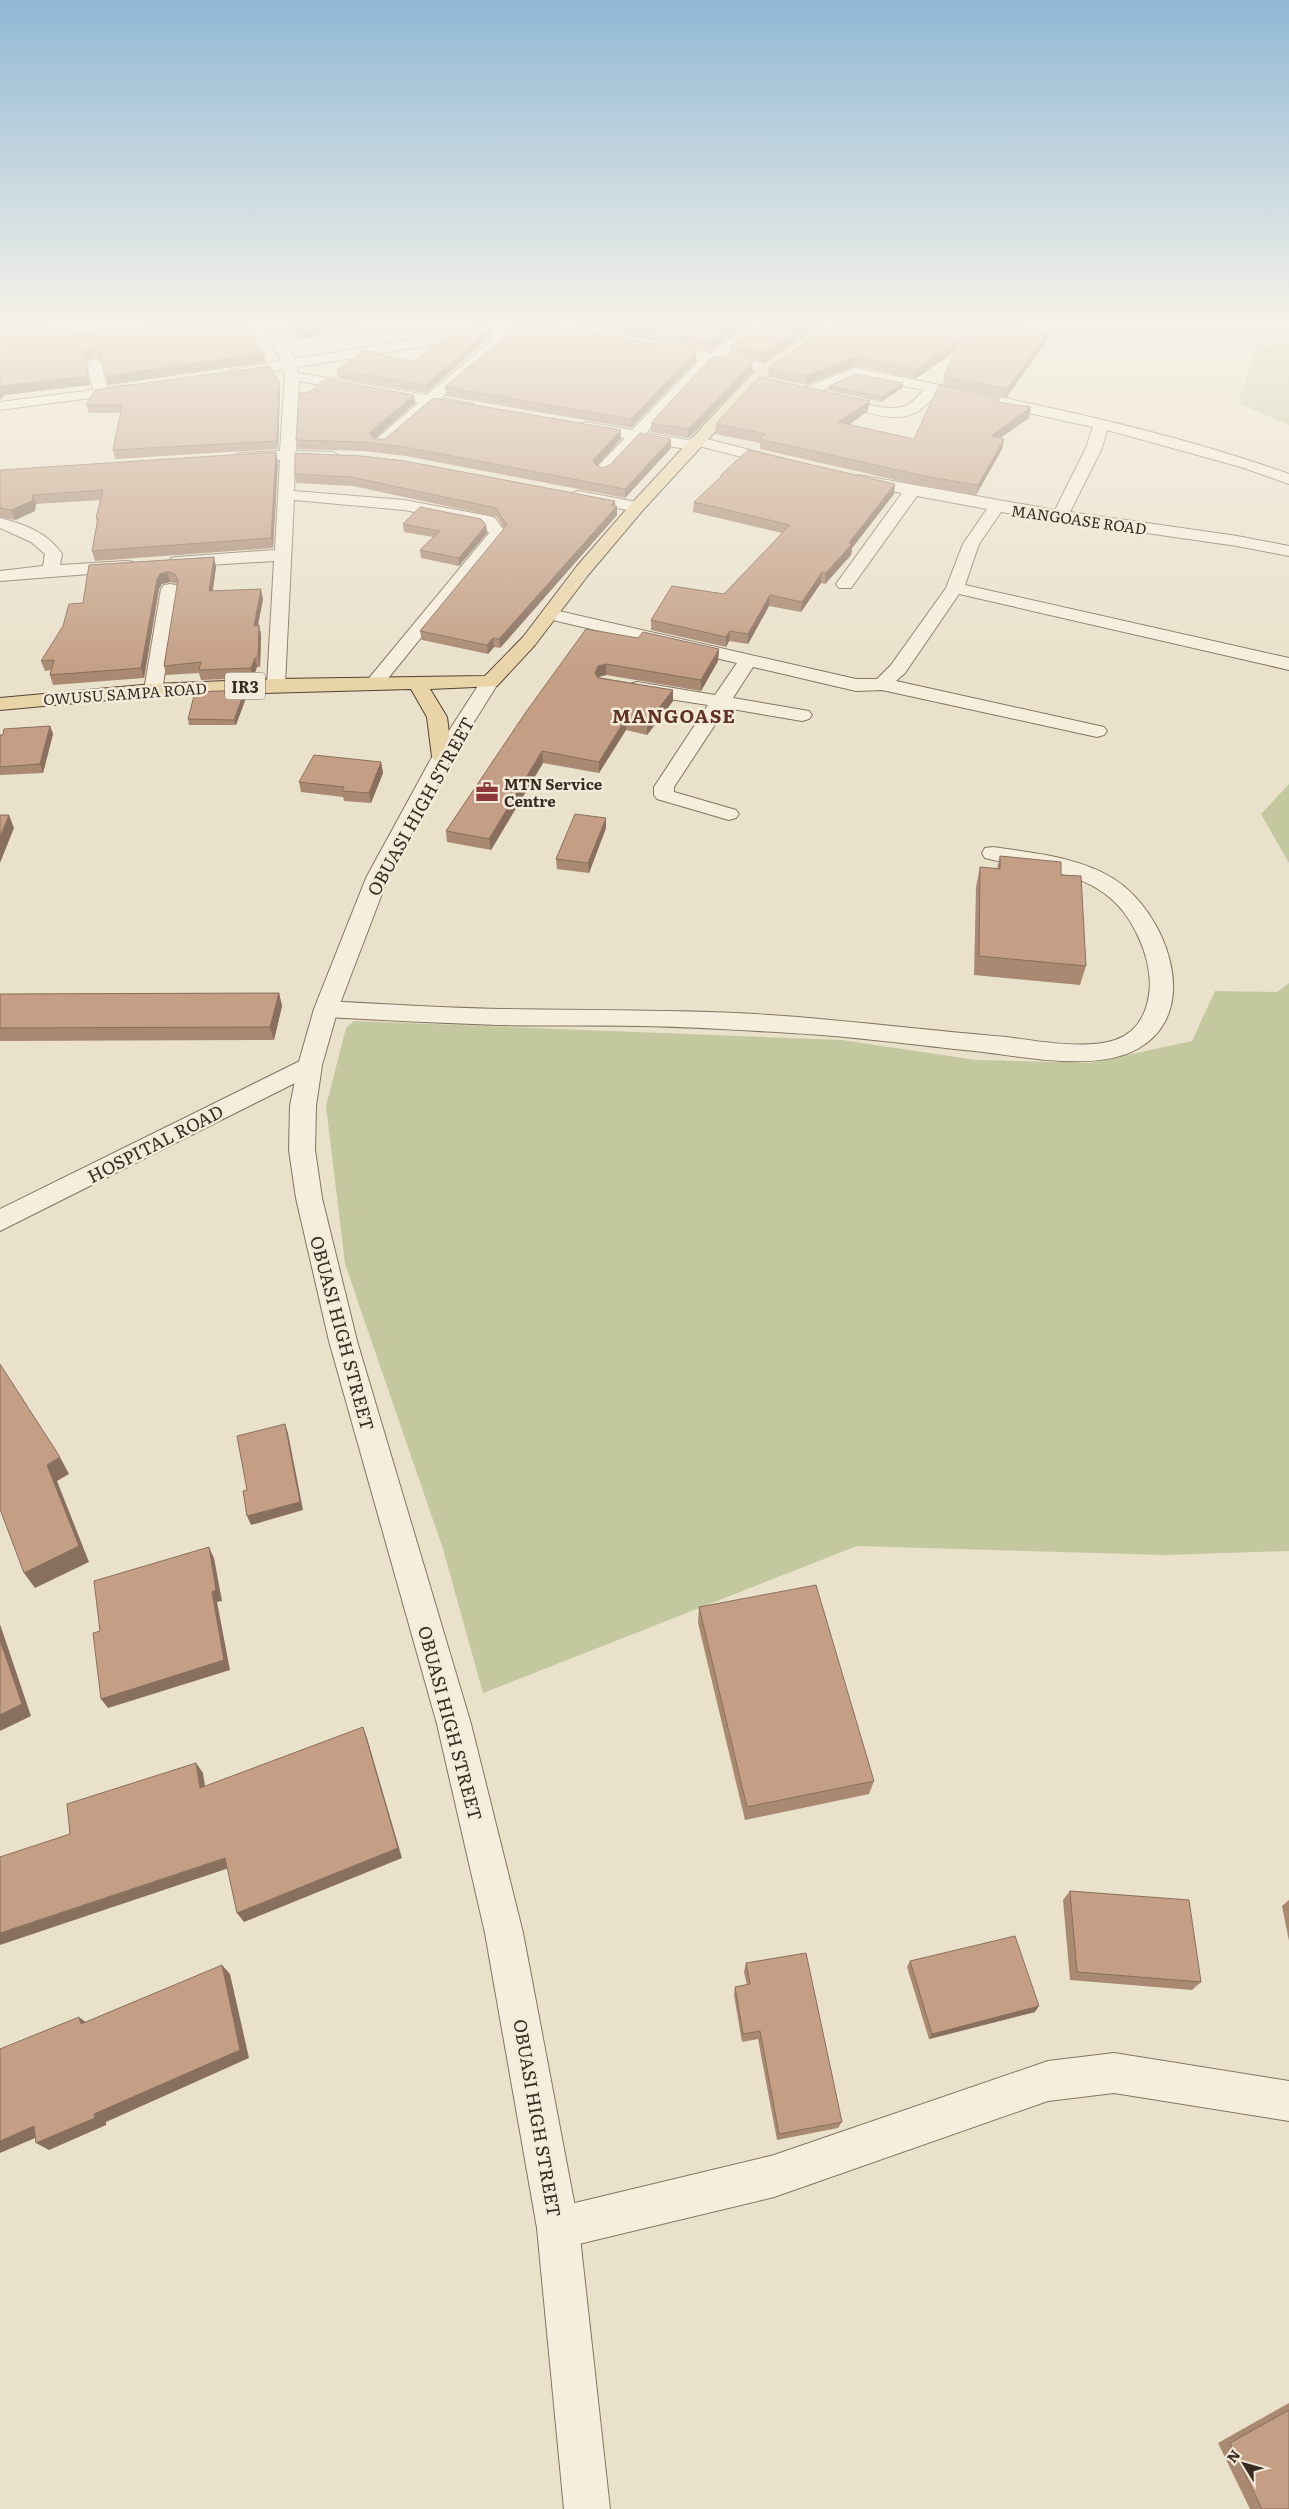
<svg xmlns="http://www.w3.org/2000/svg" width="1289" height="2509" font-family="Literata,serif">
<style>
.green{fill:#c3c89f}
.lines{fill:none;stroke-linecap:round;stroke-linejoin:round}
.minor-casing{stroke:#857461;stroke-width:2}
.tertiary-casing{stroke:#857461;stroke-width:2}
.primary-casing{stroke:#544334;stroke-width:2}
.minor{fill:#f6eedd;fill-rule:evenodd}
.tertiary{fill:#f6eedd;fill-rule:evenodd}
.primary{fill:#e9d4a7;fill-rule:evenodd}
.wall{fill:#a98972}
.shaded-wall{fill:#896f5d}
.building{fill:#c49f85;stroke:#896f5d}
.labels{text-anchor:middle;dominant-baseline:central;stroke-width:5;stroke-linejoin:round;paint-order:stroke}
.far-street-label{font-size:15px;fill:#382c22;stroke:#f3ebd9}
.far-poi-label{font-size:15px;font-weight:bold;fill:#382c22;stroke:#f3ebd9;text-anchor:start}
.shield{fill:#f3ebd9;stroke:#706559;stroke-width:1}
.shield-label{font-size:16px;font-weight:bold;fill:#382c22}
.street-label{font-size:18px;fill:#382c22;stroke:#f3ebd9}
.far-district-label{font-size:19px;font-weight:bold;letter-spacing:1px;fill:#603226;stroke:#f3ebd9}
</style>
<rect width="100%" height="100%" fill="#eae1cb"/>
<g class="green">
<path d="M1289 343V425L1238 403 1257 347Z"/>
<path d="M1289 784V863L1261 814Z"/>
<path d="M1289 983V1551L1165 1555 857 1546 483 1693 443 1549 345 1264 326 1106 346 1028 354 1021 842 1040 976 1060 1090 1063 1192 1041 1215 991 1277 992Z"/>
</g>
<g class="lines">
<defs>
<g id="minor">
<path d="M243 321H258L291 351 294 359 524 321H556L549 325 505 332 506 339 497 350 441 398 473 404 475 407 473 410 468 411 433 405 385 446H375L372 443 375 440 418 403 299 381 296 451 333 452 341 457 333 462 295 460 294 491 404 500 489 516 495 518 506 533 381 687H367L365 683 489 533 483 525 404 510 294 500 285 685 283 689H269L267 685 274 561 177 567 171 566 168 562 171 558 177 557 275 550 280 460 239 463 231 458 239 453 280 451 285 376 283 369 235 377 230 376 228 373 230 370 281 361 279 355ZM492 335V338L487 344 427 395 298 373 297 367Z"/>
<path d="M762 321H779L725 356 771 365 773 368 771 371 766 372 715 363 708 367 646 433 688 440 695 436 786 459 789 462 786 465 781 467 699 446 692 450 639 441 609 473H597L595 470 597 467 625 438 580 430 577 427 580 424 585 422 632 430 700 360 654 351 652 348 654 345 659 344 710 353Z"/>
<path d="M94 359 101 363 107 388 131 385 138 389 136 392 0 410V402L93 390 87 363Z"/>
<path d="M855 368C1000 397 1149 424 1289 474V484L1241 467 1107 430 1102 448 1070 512 1237 536 1289 546V556L1237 546 1001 512 979 544 965 585 1289 658V670L959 594 905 673 896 681 1104 727 1107 731 1104 735 1097 737 882 690 856 691 753 667 733 698 809 711 812 715 809 719 802 721 726 708 674 787V792L736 810 739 814 736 818 729 820 657 799 654 795V787L708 705 637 694 630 692 628 688 630 684 637 682 715 695 737 663 544 618 541 614 544 610 550 609 856 679H877L891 665 946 588 963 544 987 509 917 496 851 588H839L836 584 902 493 853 483 851 480 853 477 859 475 1055 510 1086 448 1093 427 937 393C931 400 925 407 917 412 892 426 853 407 828 401L826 398 833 394C853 399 881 412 902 407 911 405 918 396 924 390L856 377 811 395H801L799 392 801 389Z"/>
<path d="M578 491 637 502 645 507 637 512 572 499 570 496 572 493Z"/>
<path d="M0 518C24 524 48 533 62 554L60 565 127 561 133 562 136 566 133 570 127 571 0 581V571L43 566 45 554 31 542 0 528Z"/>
<path d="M170 584 176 585 179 589 162 690 160 694H146L144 690 161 589 164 585Z"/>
<path d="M993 847C1034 853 1079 857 1114 879 1165 911 1204 1010 1139 1048 1098 1073 1020 1056 975 1051 914 1045 853 1036 791 1033 742 1030 692 1027 642 1026 594 1025 546 1026 498 1025 441 1023 383 1020 326 1017L318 1015 314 1009 318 1003 326 1001C384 1004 443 1008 502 1009 600 1011 699 1009 798 1017 867 1023 936 1031 1006 1037 1037 1041 1084 1050 1115 1040 1136 1033 1146 1015 1149 995 1152 975 1146 953 1138 936 1108 869 1046 873 985 858L982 853 985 848Z"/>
<path d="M310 1056 319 1059 322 1065 319 1071 0 1231V1209Z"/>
<path d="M1114 2053 1289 2081V2121L1114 2093 1048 2101 774 2197 558 2249 543 2243 537 2228 543 2213 558 2207 774 2155 1048 2061Z"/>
</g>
<path id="tertiary" d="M490 676 497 678 499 682 452 757 388 878 338 1009 322 1065 316 1106 315 1150 322 1198 357 1341 471 1724 523 1933 579 2228 610 2509H564L537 2228 485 1933 437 1724 329 1341 296 1198 289 1150 290 1106 298 1065 314 1009 366 878 432 757 483 678Z"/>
<path id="primary" d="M830 321H847L771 371 643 510 589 574 535 645 497 686 430 689 447 717 452 757 449 761 442 763 435 761 432 757 427 717 411 689 153 696 0 710V698L153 684 276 679 485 676 523 637 577 566 631 504 732 395 761 365Z"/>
</defs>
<use href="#minor" class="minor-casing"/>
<use href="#tertiary" class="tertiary-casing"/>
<use href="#primary" class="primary-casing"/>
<use href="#minor" class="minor"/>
<use href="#tertiary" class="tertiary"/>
<use href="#primary" class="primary"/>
</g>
<g class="wall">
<path d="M0 321H45L47 338 266 362 108 385 103 362 93 357 85 362 90 385 4 395 0 400Z"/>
<path d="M277 321H390L301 339Z"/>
<path d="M556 321H758L710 351 557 323Z"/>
<path d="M769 321 763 362 730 355V346Z"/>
<path d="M838 321 1047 341 1006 398 943 385 944 376 956 351 915 379 855 366 806 385 768 377 769 368Z"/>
<path d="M1156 321H1186L1170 327Z"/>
<path d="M490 329V337L426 393 338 378 337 370 413 362Z"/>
<path d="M507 332 696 361 631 428 446 396 445 387 498 342Z"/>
<path d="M752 371 697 430 688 438 651 432V423Z"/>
<path d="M903 383 902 388 881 402 828 390 829 386Z"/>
<path d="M280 390 278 449 115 459 113 450 121 413H89L86 405Z"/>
<path d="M1000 398 999 402 1029 418 1000 438 1004 439 1002 449 976 495 922 486 760 449V443L715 434 716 424 868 411 849 425 914 439Z"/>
<path d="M415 403 374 439 621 430V439L597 465 602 468 671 448 625 498 406 456 363 451 298 449 296 440Z"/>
<path d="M295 453 615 506 617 515 500 648 494 647 488 654 422 640 420 631 504 529 497 517 353 486 296 483 295 474Z"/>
<path d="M278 462 273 548 95 561 92 551 97 523 96 518 101 500 36 504 35 511 15 520 0 517V471Z"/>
<path d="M721 475 894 494 852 548 851 555 825 584 821 583 801 612 769 606 748 644 729 641 726 647 651 630V620L724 594 782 533 693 512 694 502 720 478Z"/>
<path d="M403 524 487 533 459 566 421 558 420 550 433 537 404 532Z"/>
<path d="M214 557 216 567 213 591 263 599 258 625H259L261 635 260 667H257L253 678 201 680 199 673 166 675 164 666 178 584 170 582 162 584 159 589 144 678 53 685 50 675 51 670 45 671 41 661 83 603 89 565Z"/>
<path d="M638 638 719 649 718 661 701 691 606 675 598 677 673 690V701L647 735 626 730 599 773 543 763 491 850 447 842 446 831 526 712Z"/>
<path d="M245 690 247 695 236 725H189L188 719Z"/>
<path d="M50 726 53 734 43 773 0 775V735Z"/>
<path d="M381 762 383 773 371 803 344 801 343 797 301 792 299 782Z"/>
<path d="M606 828 589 873 557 869 556 859Z"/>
<path d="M1000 856 1061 875 1086 966 1080 985 974 975 976 887 980 867 997 869Z"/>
<path d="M279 993 282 1006 274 1040 0 1041V994Z"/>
<path d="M699 1607 874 1781 869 1794 745 1820 698 1623Z"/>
<path d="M1070 1891 1201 1982 1192 1990 1070 1980 1063 1900Z"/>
<path d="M1289 1900V1941L1282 1906Z"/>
<path d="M910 1961 1035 2012 929 2039 907 1967Z"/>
<path d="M746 1963 842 2122 838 2128 777 2140 758 2039 742 2042 734 1995 735 1987 747 1985 744 1972Z"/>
<path d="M1289 2403V2509H1250L1218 2443Z"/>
</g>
<g class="shaded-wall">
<path d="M43 321H45L49 347 46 338Z"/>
<path d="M347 321H390L301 339 300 331Z"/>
<path d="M471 321H512L472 328Z"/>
<path d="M744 321H758L710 351V342Z"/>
<path d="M813 321H826L763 362V353Z"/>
<path d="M1171 321H1186L1170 327Z"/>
<path d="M490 329V337L426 393V385Z"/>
<path d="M1049 332 1047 341 1006 398 1007 389Z"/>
<path d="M961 339 960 348 915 379 916 370Z"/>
<path d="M91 348 93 357 85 362 90 385 4 395 0 400V387L1 386 83 353Z"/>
<path d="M696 352V361L631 428V419Z"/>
<path d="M264 353 266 362 108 385 106 376Z"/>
<path d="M856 357 855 366 806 385 807 376Z"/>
<path d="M753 363 752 371 697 430 688 438V429Z"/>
<path d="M279 382 280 390 278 449 277 441Z"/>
<path d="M903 383 902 388 881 402 882 397Z"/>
<path d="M414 395 415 403 371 442 369 433Z"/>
<path d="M870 401 868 411 837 432 838 422Z"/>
<path d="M1031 407 1029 418 989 446 991 436Z"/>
<path d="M621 430V439L594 469 593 460Z"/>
<path d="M671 439V448L625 498V489Z"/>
<path d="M1004 439 1002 449 976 495 978 485Z"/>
<path d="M276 452 278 462 273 548 271 538Z"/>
<path d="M895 484 894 494 852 548 851 555 825 584 826 573Z"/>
<path d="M33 495 36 504 35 511 15 520 11 510Z"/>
<path d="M615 501V508L617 506V515L500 648 499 639Z"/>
<path d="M486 525 487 533 459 566V558Z"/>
<path d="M214 557 216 567 211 601 209 591Z"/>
<path d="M167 572 170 582 162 584 159 589 144 678 141 668 157 579 160 574Z"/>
<path d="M822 572 821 583 801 612 802 602Z"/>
<path d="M261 589 263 599 256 635 254 626Z"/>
<path d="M770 595 769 606 748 644V634Z"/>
<path d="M259 625 261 635 260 667 258 657Z"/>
<path d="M730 631 729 641 726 647V637Z"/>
<path d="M493 638 494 647 488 654 487 645Z"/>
<path d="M719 649 718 661 701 691V680Z"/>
<path d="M255 658 257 667 253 678 251 668Z"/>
<path d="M606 664V675L598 677 595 684V673L598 666Z"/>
<path d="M245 690 247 695 236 725 234 720Z"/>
<path d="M673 690V701L647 735V723Z"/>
<path d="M626 718V730L599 773V762Z"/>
<path d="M50 726 53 734 43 773 40 764Z"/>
<path d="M542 751 543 763 491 850 489 839Z"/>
<path d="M381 762 383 773 371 803 369 793Z"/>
<path d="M9 815 14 828 0 863V837Z"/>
<path d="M606 818V828L589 873 588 863Z"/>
<path d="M279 993 282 1006 274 1040 270 1027Z"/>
<path d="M285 1424 288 1433 303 1510 251 1525 247 1516Z"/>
<path d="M60 1457 69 1474 57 1481 89 1562 35 1588 24 1573 47 1465Z"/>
<path d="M209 1547 214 1558 222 1601 217 1602 230 1670 108 1708 101 1699 212 1592Z"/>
<path d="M0 1624 31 1716 0 1731Z"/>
<path d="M363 1727 367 1738 402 1858 244 1922 237 1913Z"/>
<path d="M196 1763 203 1773 207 1799 200 1788Z"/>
<path d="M225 1858 232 1867 0 1945V1933Z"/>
<path d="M222 1965 230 1974 249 2058 106 2122V2125L49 2150 36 2143 94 2114Z"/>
<path d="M1039 2006 1035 2012 929 2039 932 2034Z"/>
<path d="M79 2017 91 2026 81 2024Z"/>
<path d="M34 2126 47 2133 0 2153V2141Z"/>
</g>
<g class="building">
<path d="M0 321H43L46 338 184 321H245L264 353 106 376 100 353 91 348 83 353 88 376 1 386 0 387Z"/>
<path d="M287 321H347L300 331Z"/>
<path d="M595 321H744L710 342Z"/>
<path d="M769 321H813L763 353 730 346Z"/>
<path d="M838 321H1001L1049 332 1007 389 944 376 961 339 916 370 856 357 807 376 769 368Z"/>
<path d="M533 322 696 352 631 419 445 387 498 342 507 332V326Z"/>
<path d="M490 329 426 385 337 370 364 350 413 362 448 336Z"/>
<path d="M716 356 753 363 697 421 688 429 651 423 709 360Z"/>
<path d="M270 366 279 382 277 441 113 450 122 405H86L95 390Z"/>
<path d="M857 374 903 383 882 397 829 386Z"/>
<path d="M759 377 870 401 838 422 914 439 939 385 1000 398 997 402 1031 407 991 436 1004 439 978 485 924 476 760 439 766 434 716 424Z"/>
<path d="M325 379 414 395 369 433 374 439H385L433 398 621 430 593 460 594 463 602 468 610 465 640 433 671 439 625 489 405 447 362 442 296 440 299 393 310 392Z"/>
<path d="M748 450 895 484 849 543 852 544 826 573 822 572 802 602 770 595 748 634 730 631 726 637 651 620 672 586 724 594 790 525 694 502 723 475H721Z"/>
<path d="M276 452 271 538 92 551 98 518H96L103 490 33 495 32 501 11 510 0 508V470Z"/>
<path d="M295 453 362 456 405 461 615 501 611 505 617 506 499 639 493 638 487 645 420 631 507 525 496 508 351 477 295 474Z"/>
<path d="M420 507 481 519 486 525 459 558 420 550 440 531 403 524Z"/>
<path d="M214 557 209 591 261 589 254 626 259 625 258 657 255 658 251 668 199 670 201 662 164 666 178 580 175 574 167 572 160 574 157 579 141 668 50 675 54 660 41 661 63 626 69 604 83 603 89 565Z"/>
<path d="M586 629 638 638 643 632 719 649 701 680 606 664 598 666 595 673 598 678 673 690 647 723 626 718 599 762 542 751 489 839 446 831 526 712Z"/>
<path d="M245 690 234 720 188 719 195 692Z"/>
<path d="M50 726 40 764 0 767V735H3L4 729Z"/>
<path d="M314 755 381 762 369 793 342 791 344 787 299 782Z"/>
<path d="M575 814 606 818 588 863 556 859Z"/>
<path d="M0 815H9L0 837Z"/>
<path d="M1000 856 1061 862V875L1081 876 1086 966 979 956 980 867 1000 869Z"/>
<path d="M279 993 270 1027 0 1028V994Z"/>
<path d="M0 1364 60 1457 47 1465 79 1546 24 1573 0 1509Z"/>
<path d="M285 1424 300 1502 247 1516 243 1491 247 1490 237 1436Z"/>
<path d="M209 1547 216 1590 212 1592 224 1660 101 1699 93 1633 100 1631 94 1581Z"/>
<path d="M816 1585 874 1781 747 1807 699 1607Z"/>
<path d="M0 1640 22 1704 0 1715Z"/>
<path d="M363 1727 398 1848 237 1913 225 1858 0 1933V1857L70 1834 67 1804 196 1763 200 1788Z"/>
<path d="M1070 1891 1189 1900 1201 1982 1077 1972Z"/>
<path d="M1015 1936 1039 2006 932 2034 910 1961Z"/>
<path d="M806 1953 842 2122 779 2134 760 2031 743 2034 735 1987 750 1984 746 1963Z"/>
<path d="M222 1965 240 2050 94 2114 95 2118 36 2143 34 2126 0 2141V2049L79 2017 81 2024Z"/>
<path d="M1289 2410V2509H1262L1230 2443Z"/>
</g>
<linearGradient id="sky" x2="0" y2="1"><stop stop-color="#8fb8d5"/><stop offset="0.48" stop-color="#f6f2e8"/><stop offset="1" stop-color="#f6f2e8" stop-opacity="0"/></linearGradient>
<rect width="1289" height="672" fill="url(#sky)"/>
<defs>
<symbol id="office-bare" viewBox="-9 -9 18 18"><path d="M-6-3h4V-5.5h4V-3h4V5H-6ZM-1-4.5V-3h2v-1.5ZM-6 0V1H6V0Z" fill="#8e3738" stroke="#f3ebd9" stroke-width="2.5" paint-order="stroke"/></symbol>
</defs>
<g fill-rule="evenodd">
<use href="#office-bare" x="471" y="776" width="32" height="32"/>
</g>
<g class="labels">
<g class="far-street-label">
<text transform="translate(1079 519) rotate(8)">MANGOASE ROAD</text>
<text transform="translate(125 693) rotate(-4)">OWUSU SAMPA ROAD</text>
</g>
<g class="far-poi-label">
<text x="504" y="783">MTN Service<tspan x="504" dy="17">Centre</tspan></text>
</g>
<rect class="shield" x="225" y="672.5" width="40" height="27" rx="4"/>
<g class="shield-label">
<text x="245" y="686">IR3</text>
</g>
<g class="street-label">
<text transform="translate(420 806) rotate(-61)">OBUASI HIGH STREET</text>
<text transform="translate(155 1143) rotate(-27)">HOSPITAL ROAD</text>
<text transform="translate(343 1333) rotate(75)">OBUASI HIGH STREET</text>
<text transform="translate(451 1723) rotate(75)">OBUASI HIGH STREET</text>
<text transform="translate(538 2118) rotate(80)">OBUASI HIGH STREET</text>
</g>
<g class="far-district-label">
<text x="674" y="715">MANGOASE</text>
</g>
</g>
<g transform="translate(1244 2464) rotate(307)" stroke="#f3ebd9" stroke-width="4" paint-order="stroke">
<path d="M0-4L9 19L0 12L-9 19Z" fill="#382c22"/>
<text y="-8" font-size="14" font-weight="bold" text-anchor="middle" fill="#382c22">N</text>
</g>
</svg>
